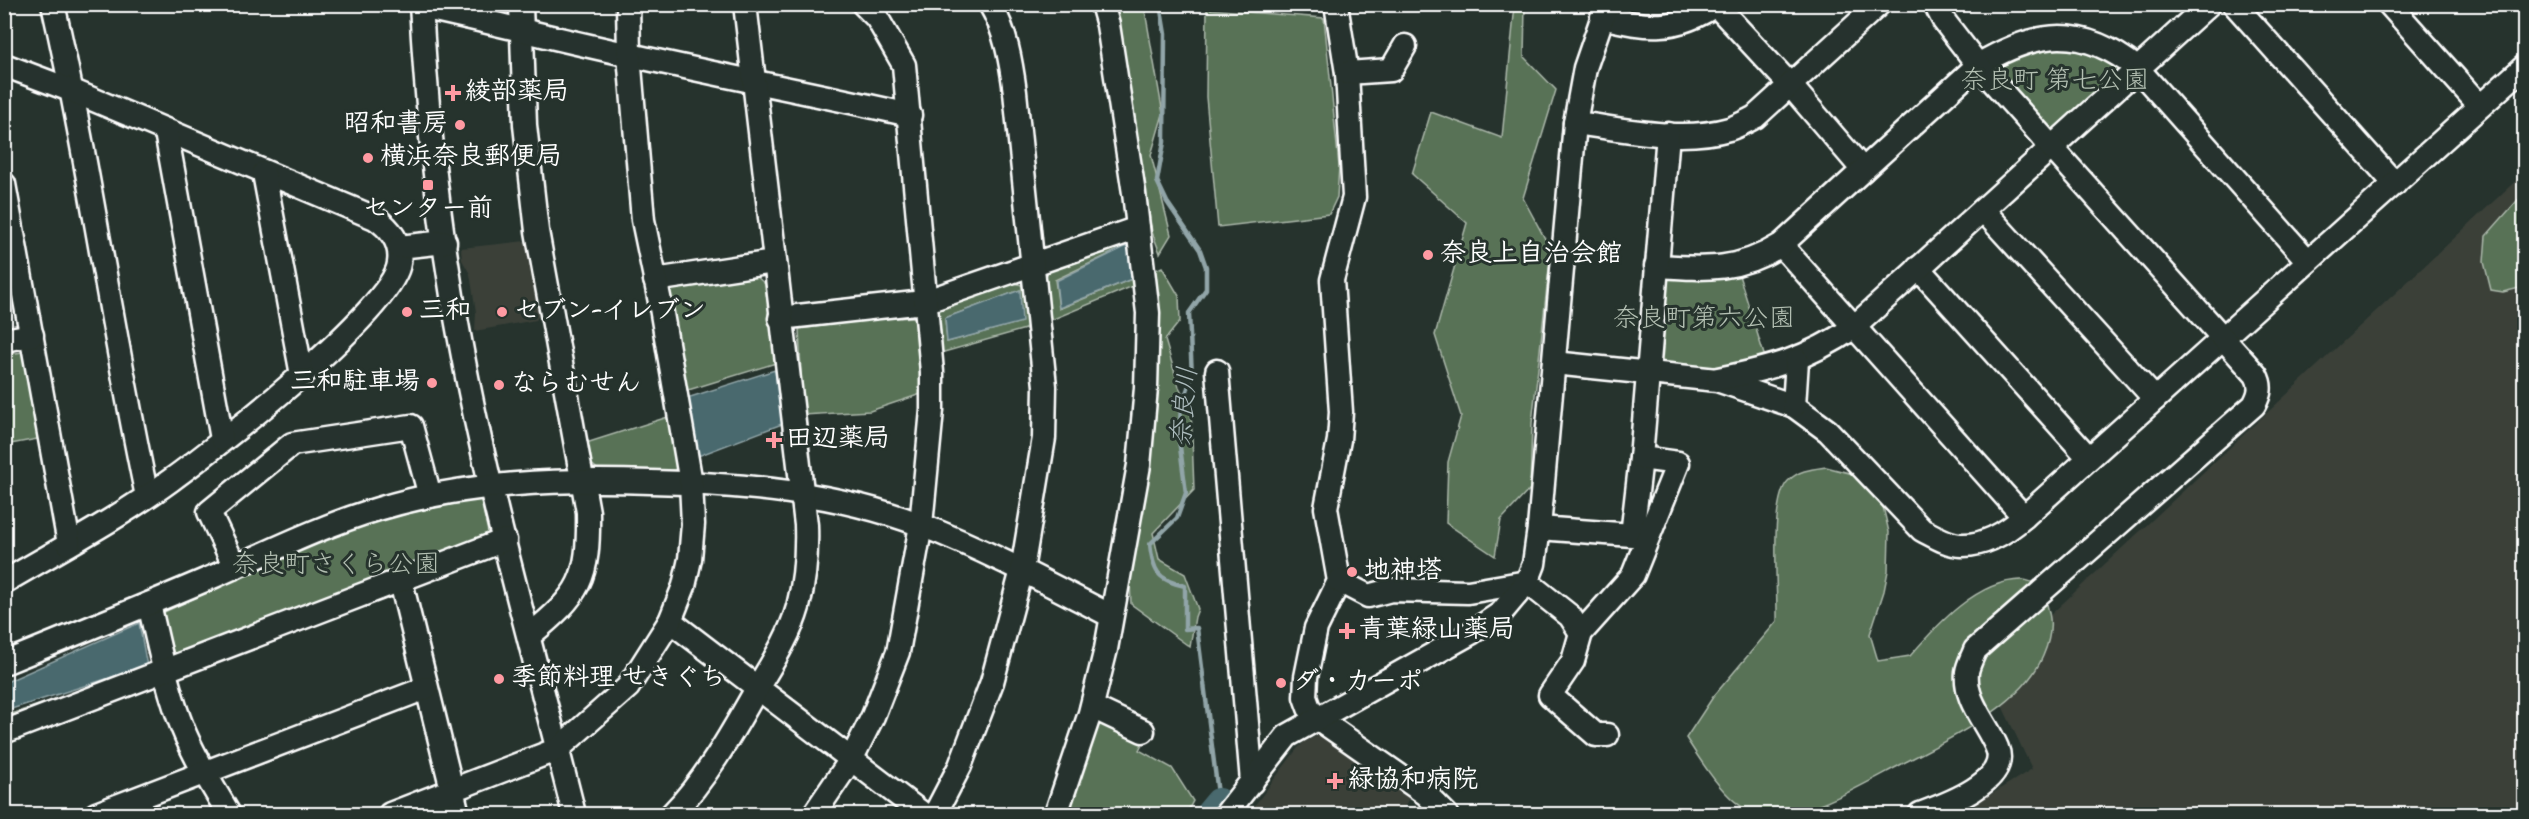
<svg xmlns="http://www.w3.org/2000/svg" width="2529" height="819" font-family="'Indie Flower','Klee One',sans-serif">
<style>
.built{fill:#3a4039}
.green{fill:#587257;stroke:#acb8ab;stroke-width:1.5;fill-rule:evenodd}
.water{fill:#48696e;stroke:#91a5a8;stroke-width:1.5}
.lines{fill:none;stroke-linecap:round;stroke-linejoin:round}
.stream{stroke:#91a5a8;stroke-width:4.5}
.river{stroke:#48696e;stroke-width:28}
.minor-casing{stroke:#fff;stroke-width:27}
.minor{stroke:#26332d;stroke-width:22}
.poi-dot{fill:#ff9aa2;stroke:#26332d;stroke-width:2}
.labels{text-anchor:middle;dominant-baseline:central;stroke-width:6;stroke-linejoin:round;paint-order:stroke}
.park-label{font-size:26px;fill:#b4c0b3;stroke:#26332d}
.poi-label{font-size:26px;font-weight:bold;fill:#fff;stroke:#26332d;text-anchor:start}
.water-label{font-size:27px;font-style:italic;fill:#adbcbe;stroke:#26332d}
</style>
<rect width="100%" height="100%" fill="#26332d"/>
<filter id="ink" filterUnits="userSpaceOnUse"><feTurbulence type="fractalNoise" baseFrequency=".0167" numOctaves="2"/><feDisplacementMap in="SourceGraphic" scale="12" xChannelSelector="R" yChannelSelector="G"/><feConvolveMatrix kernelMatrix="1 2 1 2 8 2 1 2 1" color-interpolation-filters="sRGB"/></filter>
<g filter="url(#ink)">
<g class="built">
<path d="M2524 173V814H1959L2032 769 1987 674Z"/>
<path d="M525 241 531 247 541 313 536 320 475 331 476 312 470 274 462 260 461 248Z"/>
<path d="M1323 733 1413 792 1400 814H1248L1297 749 1304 742Z"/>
</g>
<g class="green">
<path d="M1112 5H1144L1163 114 1151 155 1171 235 1160 253 1152 232 1119 21Z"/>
<path d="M1515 5H1525L1524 57 1556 90 1523 198 1551 250 1532 423 1530 489 1501 520 1495 556 1446 523 1448 462 1461 416 1435 335 1467 223 1412 174 1431 112 1502 138Z"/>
<path d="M1207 9 1324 18 1339 166 1337 197 1329 214 1218 227 1206 97Z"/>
<path d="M2055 43 2089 50 2128 68 2060 129 2046 131 1995 72 1994 62Z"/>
<path d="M2524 193V287L2503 292 2491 290 2484 262 2486 236Z"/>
<path d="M1131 238 1138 284 1051 320 1045 277 1052 267ZM1131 244 1134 278 1059 309 1055 280Z"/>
<path d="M1162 267 1179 296 1180 321 1165 340 1179 387 1191 409 1194 490 1153 533 1159 559 1185 574 1198 609 1195 617 1190 647 1131 604 1130 580 1150 444 1154 271Z"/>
<path d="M1738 272 1766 361 1720 368 1660 367 1655 358 1661 277Z"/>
<path d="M755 275 765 284 776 363 685 391 668 296 672 289Z"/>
<path d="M1014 283 1026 286 1028 324 1025 329 937 354V309ZM1020 290 1021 322 947 342 945 318Z"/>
<path d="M915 317 921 394 870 411 803 415 799 329 874 319Z"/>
<path d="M27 351 43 438 5 445V355Z"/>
<path d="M671 416 680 463 670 476 600 471 589 462 586 443Z"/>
<path d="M1826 467 1853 474 1881 498 1889 532 1888 571 1884 591 1870 634 1878 661 1910 656C1937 625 1978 579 2023 580 2029 580 2035 584 2041 586 2051 614 2055 628 2043 656 2022 707 1946 740 1900 765 1866 783 1830 804 1793 814 1783 816 1766 816 1756 813 1728 807 1701 761 1686 738L1713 697 1777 621C1778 592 1769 500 1788 481 1799 470 1812 469 1826 467Z"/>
<path d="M480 496 490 541 175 658 162 613 317 542 365 524Z"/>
<path d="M144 670 5 725V716Z"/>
<path d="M1099 721 1143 742 1139 750 1172 768 1193 801 1186 814H1066L1084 758Z"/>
</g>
<g class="water">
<path d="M1131 244 1134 278 1059 308 1056 281Z"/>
<path d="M1020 290 1022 322 947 342 945 318Z"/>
<path d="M775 370 782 424 698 456 687 398Z"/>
<path d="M139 623 147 666 5 711 4 683Z"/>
</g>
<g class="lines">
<path class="stream" d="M1160 4 1165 34 1164 142 1157 181 1167 202 1200 250 1206 267V289L1189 313 1192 377 1181 407 1179 439 1186 493 1177 518 1150 544C1153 571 1157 580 1185 586V629L1197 628 1219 802"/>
<path class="river" d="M1209 814 1219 802"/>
<defs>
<g id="minor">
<path d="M53 4C90 167 112 333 147 496"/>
<path d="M421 4C427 120 440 238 462 351 491 507 536 661 574 814"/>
<path d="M521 4 525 125 537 231 588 512C589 580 581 593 529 636"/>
<path d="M1336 4 1347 73 1354 197 1332 280 1341 412 1339 440 1326 508 1339 581 1316 628 1306 677 1305 697 1309 708 1317 718 1426 794 1446 814"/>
<path d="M2234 4 2395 184"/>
<path d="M2389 4 2480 106"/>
<path d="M1716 5 1791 86 1863 170"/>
<path d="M421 7C491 22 560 40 630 55 723 76 817 94 910 115"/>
<path d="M1602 17C1647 28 1676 32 1717 4"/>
<path d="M4 65 73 91 375 218C390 228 402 243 399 263 394 309 214 449 171 480 119 518 60 549 4 582"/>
<path d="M1347 73 1391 70 1405 46"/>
<path d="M1575 123C1625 129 1680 143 1729 129 1738 126 1747 121 1755 117L1879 4"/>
<path d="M166 132 222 439"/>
<path d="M264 173 302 375"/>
<path d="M4 184 69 544"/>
<path d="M1983 210 2155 399"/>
<path d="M1781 245 2024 517"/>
<path d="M399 247 445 242"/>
<path d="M1656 266C1705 269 1737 272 1781 245L1978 65C2037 30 2082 24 2138 69L2308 261"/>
<path d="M1918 268 2089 458"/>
<path d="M655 280 774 262"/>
<path d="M780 318 924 302 1138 228"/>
<path d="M4 340 32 335"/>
<path d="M1554 363 1717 380 1794 406 1828 431 1922 530C1934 536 1948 545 1961 545 1985 546 2007 532 2024 517L2524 67"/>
<path d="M1217 371 1252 782"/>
<path d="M1718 379C1772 368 1807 359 1853 328L2209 4"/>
<path d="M1794 406 1797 360"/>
<path d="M1539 528 1632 535 1641 458 1668 134"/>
<path d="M235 567 209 512 292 444 411 426 430 496"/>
<path d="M1339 581 1368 596 1391 590 1468 592 1527 582 1570 616 1581 633"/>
<path d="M401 582 458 814"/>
<path d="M149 604C159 646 167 689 183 729 195 759 213 787 229 814"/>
<path d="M670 621 923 814"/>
<path d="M4 663C73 635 142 607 210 578 265 554 320 526 378 509 466 482 560 479 651 482 742 484 835 492 921 525 986 550 1049 584 1111 616"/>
<path d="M1092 707 1143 731"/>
<path d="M4 732 505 540"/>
<path d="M1607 735H1596L1550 695 1573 661 1581 633 1633 575 1678 463 1641 458"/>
<path d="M96 814 426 688"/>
<path d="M390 814 558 749 628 687 670 621 684 586 690 559 693 524 691 483 660 302 643 220 629 55 628 4"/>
<path d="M672 814C708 777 734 729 759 685 774 660 790 635 798 607 805 579 807 553 806 525L745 4"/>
<path d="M814 814 852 758 873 716 898 652 921 525 932 410V372L904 65 877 18 863 4"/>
<path d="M935 814 960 766 992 682 1022 570 1044 438 1045 386 1015 92C1011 62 1006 31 990 4"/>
<path d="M1056 814 1090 713 1106 649 1139 465 1146 388 1148 313 1134 193 1108 25 1102 4"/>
<path d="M1226 814 1287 736 1471 633 1501 613 1527 582 1534 564 1539 528 1575 123 1585 68 1607 4"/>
<path d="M1920 814C1942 806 2011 782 1997 748 1987 723 1964 701 1967 672 1968 665 1973 656 1975 650L2254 405C2260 394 2262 386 2256 375L1978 65 1944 21 1935 4"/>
</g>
</defs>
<use href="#minor" class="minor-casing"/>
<use href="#minor" class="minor"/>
</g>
</g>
<g class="poi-dot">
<path d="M450 84h6v6h6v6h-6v6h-6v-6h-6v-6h6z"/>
<circle cx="460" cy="125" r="6"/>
<circle cx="368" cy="158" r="6"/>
<rect x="422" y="179" width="12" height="12" rx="3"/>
<circle cx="1428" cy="255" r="6"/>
<circle cx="407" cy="312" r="6"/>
<circle cx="502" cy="312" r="6"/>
<circle cx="432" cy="383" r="6"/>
<circle cx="499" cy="385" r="6"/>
<path d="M771 431h6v6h6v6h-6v6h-6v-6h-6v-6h6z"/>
<circle cx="1352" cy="572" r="6"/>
<path d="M1344 622h6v6h6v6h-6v6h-6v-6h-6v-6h6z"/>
<circle cx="499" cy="679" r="6"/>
<circle cx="1281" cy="683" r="6"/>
<path d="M1332 772h6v6h6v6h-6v6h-6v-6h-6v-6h6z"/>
</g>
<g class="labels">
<g class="park-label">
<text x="2055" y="82">奈良町 第七公園</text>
<text x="1704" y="320">奈良町第六公園</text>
<text x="336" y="566">奈良町さくら公園</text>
</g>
<g class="poi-label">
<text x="465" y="93">綾部薬局</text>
<text x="448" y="125" text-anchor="end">昭和書房</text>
<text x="380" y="158">横浜奈良郵便局</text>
<text x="428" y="210" text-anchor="middle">センター前</text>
<text x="1440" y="255">奈良上自治会館</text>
<text x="419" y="312">三和</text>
<text x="514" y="312">セブン-イレブン</text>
<text x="420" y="383" text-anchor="end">三和駐車場</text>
<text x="511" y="385">ならむせん</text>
<text x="786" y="440">田辺薬局</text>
<text x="1364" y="572">地神塔</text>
<text x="1359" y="631">青葉緑山薬局</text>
<text x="511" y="679">季節料理 せきぐち</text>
<text x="1293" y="683">ダ・カーポ</text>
<text x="1348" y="781">緑協和病院</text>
</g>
<g class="water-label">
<text transform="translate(1186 407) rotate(-85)">奈良川</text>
</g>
</g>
<rect width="2529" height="819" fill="none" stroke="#26332d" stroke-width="24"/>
<rect x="12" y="12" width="2505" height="795" fill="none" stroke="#fff" stroke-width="2" filter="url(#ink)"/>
</svg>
